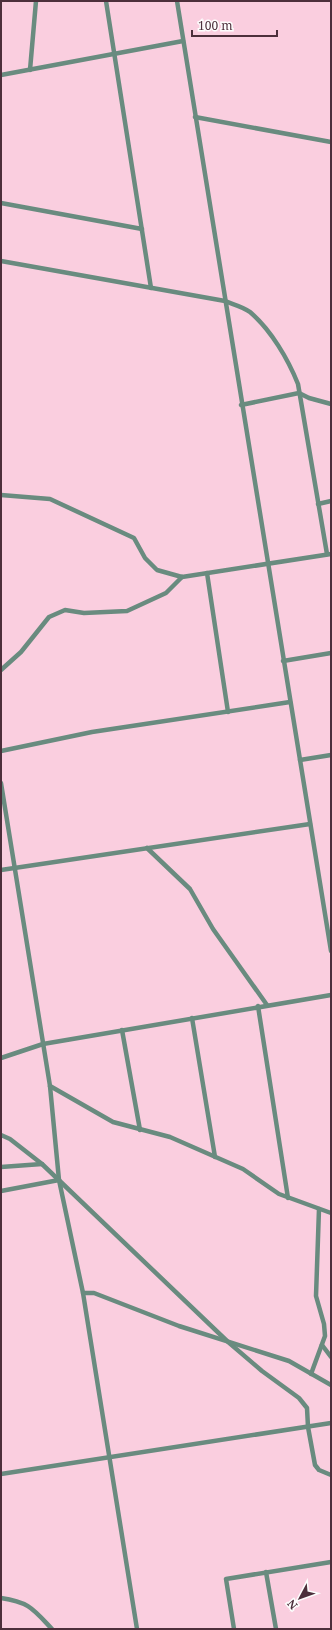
<svg xmlns="http://www.w3.org/2000/svg" width="332" height="1630" font-family="'Noto Serif',serif">
<style>
.lines{fill:none;stroke-linecap:round;stroke-linejoin:round}
.street{stroke:#698b7f;stroke-width:4.5}
</style>
<rect width="100%" height="100%" fill="#facedf"/>
<g class="lines">
<g class="street">
<path d="M106 1 151 288"/>
<path d="M177 1 331 951"/>
<path d="M30 70 36 1"/>
<path d="M1 75 183 41"/>
<path d="M195 117 331 142"/>
<path d="M1 203 142 229"/>
<path d="M1 261 225 301C232 304 244 307 250 312 271 330 288 359 298 384L327 554"/>
<path d="M241 405 299 393 309 398 331 404"/>
<path d="M1 495 50 499 134 538 145 558 157 570 182 577 331 554"/>
<path d="M318 504 331 501"/>
<path d="M207 573 228 712"/>
<path d="M283 661 331 653"/>
<path d="M1 670 21 652 49 617 65 610 84 613 127 611 166 593 182 577"/>
<path d="M1 751 92 732 290 702"/>
<path d="M300 760 331 755"/>
<path d="M1 783 50 1086 59 1180 83 1293 137 1629"/>
<path d="M147 848 190 889 213 929 267 1005"/>
<path d="M1 870 310 824"/>
<path d="M258 1006 288 1198"/>
<path d="M192 1018 215 1157"/>
<path d="M122 1030 140 1130"/>
<path d="M1 1058 43 1044 331 995"/>
<path d="M50 1086 113 1122 170 1137 243 1169 279 1194 331 1213"/>
<path d="M1 1135 10 1139 42 1164 227 1341 262 1371 299 1398 307 1408 308 1427 315 1465 319 1470 331 1475"/>
<path d="M1 1167 42 1164"/>
<path d="M1 1191 59 1180"/>
<path d="M83 1293H94L179 1326 289 1361 331 1385"/>
<path d="M322 1345 331 1357"/>
<path d="M311 1374 325 1336 324 1324 316 1296 319 1209"/>
<path d="M1 1474 331 1423"/>
<path d="M266 1572 276 1629"/>
<path d="M1 1598C29 1602 33 1609 52 1629"/>
<path d="M234 1629 226 1579 331 1562"/>
</g>
</g>
<rect width="332" height="1630" fill="none" stroke="#4c2f3b" stroke-width="4"/>
<g transform="translate(300 1598) rotate(229)" stroke="#fdfdfd" stroke-width="3" paint-order="stroke">
<path d="M0-3L7 15L0 10L-7 15Z" fill="#4c2f3b"/>
<text y="-6" font-size="11" font-weight="bold" text-anchor="middle" fill="#4c2f3b">N</text>
</g>
<path d="M192 30v6h85v-6" fill="none" stroke="#4c2f3b" stroke-width="2"/>
<text x="198" y="30" font-size="12" fill="#4c2f3b" stroke="#fdfdfd" stroke-width="3" paint-order="stroke">100 m</text>
</svg>
